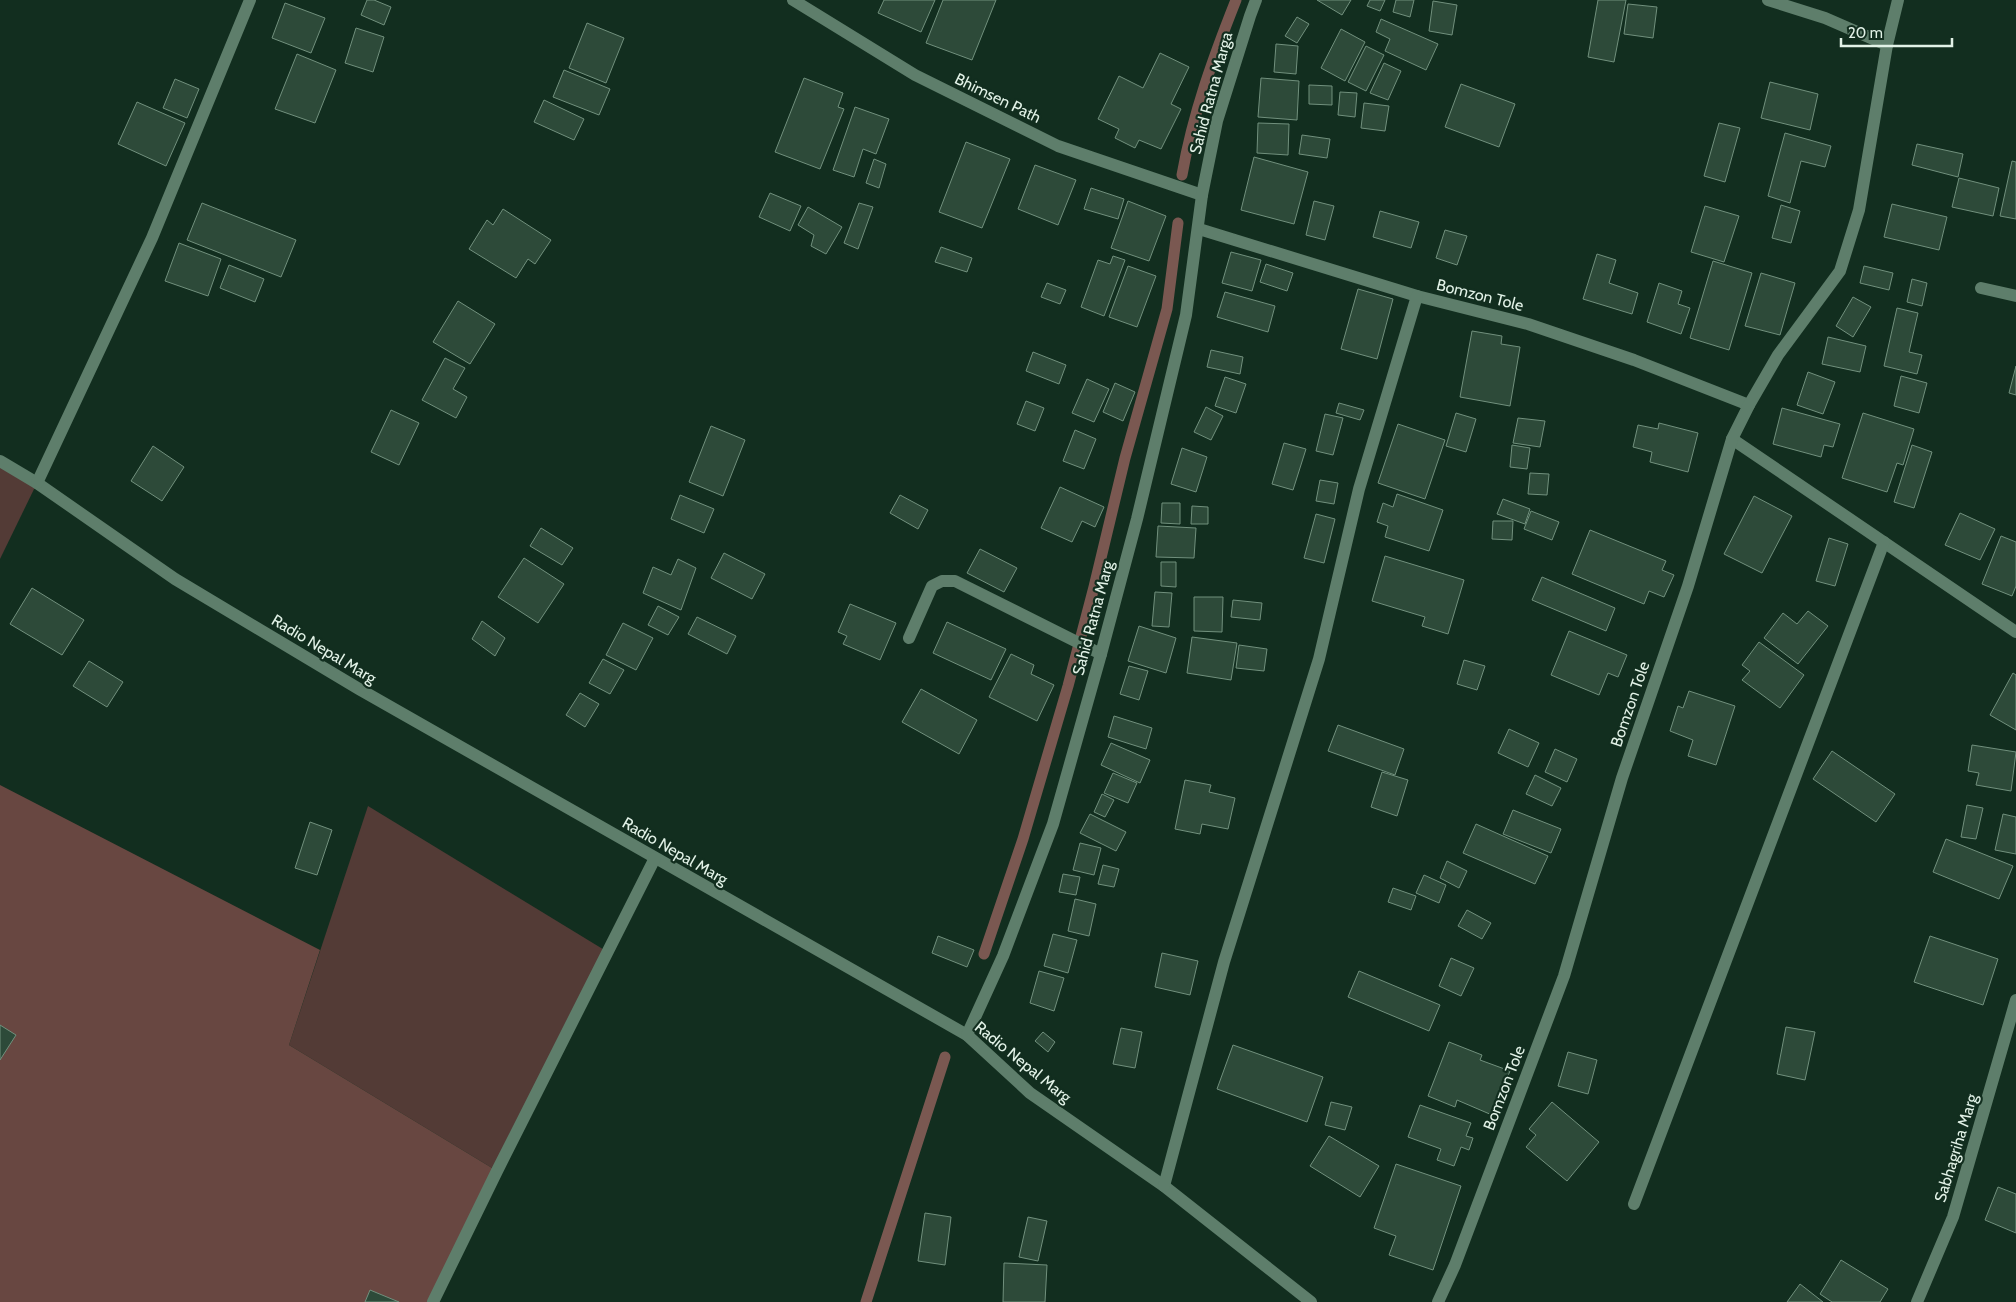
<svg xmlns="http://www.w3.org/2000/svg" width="2016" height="1302" font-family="Cabin,sans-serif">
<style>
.green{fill:#533b36}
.forest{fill:#684741}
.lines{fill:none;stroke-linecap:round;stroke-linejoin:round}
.stream{stroke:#7a5851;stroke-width:11}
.building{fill:#2d4a39;stroke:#71907d}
.minor{stroke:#5e7e6b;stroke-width:12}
.labels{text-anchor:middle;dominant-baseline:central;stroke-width:4.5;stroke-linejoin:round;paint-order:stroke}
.street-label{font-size:16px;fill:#e2f2e7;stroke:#122e1f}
</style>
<rect width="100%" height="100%" fill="#122e1f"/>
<g class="green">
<path d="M0 461 37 483 0 559Z"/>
<path d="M368 806 606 951 497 1171 289 1045Z"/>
</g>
<path class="forest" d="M0 785 320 950 289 1045 497 1171 433 1302H0Z"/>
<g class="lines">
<g class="stream">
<path d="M1182 175C1193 113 1213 58 1236 0"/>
<path d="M984 954 1023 839 1068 686 1094 587 1125 458 1167 309 1178 223"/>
<path d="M866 1302 945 1057"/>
</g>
</g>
<g class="building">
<path d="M367 0H374L391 7 384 25 361 15Z"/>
<path d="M884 0H935L921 32 878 13Z"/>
<path d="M943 0H996L972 60 926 43Z"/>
<path d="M1317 0H1351L1342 15Z"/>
<path d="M1370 0H1385L1380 11 1367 6Z"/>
<path d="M1396 0H1414L1410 17 1393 12Z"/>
<path d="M1598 0H1626L1614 62 1588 57Z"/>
<path d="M1433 1 1457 5 1452 35 1429 31Z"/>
<path d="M285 3 325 18 311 53 272 38Z"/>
<path d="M1628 4 1657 7 1653 38 1624 34Z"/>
<path d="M1297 17 1309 24 1297 43 1285 36Z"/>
<path d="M1381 19 1438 44 1426 70 1385 51 1390 39 1376 32Z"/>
<path d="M587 23 624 38 606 83 569 68Z"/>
<path d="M356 28 384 37 373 72 345 63Z"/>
<path d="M1341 29 1365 42 1345 81 1321 68Z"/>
<path d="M1276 44 1298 46 1296 74 1274 72Z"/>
<path d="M1366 46 1384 55 1366 91 1348 82Z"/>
<path d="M1160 53 1189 67 1171 104 1181 109 1161 149 1139 140 1135 148 1115 138 1119 129 1098 119 1119 76 1143 88Z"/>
<path d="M297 54 336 70 315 123 275 109Z"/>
<path d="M1384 63 1401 71 1388 100 1370 93Z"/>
<path d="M564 70 610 89 599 115 553 97Z"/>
<path d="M804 78 843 93 838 107 844 109 820 169 775 152Z"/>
<path d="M1261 78 1299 81 1297 120 1258 117Z"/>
<path d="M175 79 199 89 187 118 163 108Z"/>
<path d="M1770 82 1818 94 1810 130 1761 118Z"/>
<path d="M1461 84 1515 104 1499 147 1445 127Z"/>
<path d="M1309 85 1332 86V105L1309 104Z"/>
<path d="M1340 92 1357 93 1355 117 1338 115Z"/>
<path d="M544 100 584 119 574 140 534 122Z"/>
<path d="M137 102 185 123 166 166 118 144Z"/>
<path d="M1364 103 1389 106 1385 131 1361 128Z"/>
<path d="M855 107 889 119 876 154 863 149 854 177 833 170Z"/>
<path d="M1258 123 1289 124 1288 155 1257 153Z"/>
<path d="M1719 123 1740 128 1725 182 1704 176Z"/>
<path d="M1785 133 1831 146 1825 167 1801 161 1790 203 1768 196Z"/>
<path d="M1302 135 1330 139 1327 158 1299 154Z"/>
<path d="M966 142 1010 159 982 228 939 212Z"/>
<path d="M1917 144 1963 154 1958 177 1912 165Z"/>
<path d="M1254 157 1308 172 1294 224 1241 210Z"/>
<path d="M874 159 886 164 879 188 866 183Z"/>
<path d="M2012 161 2016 162V219L2000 216Z"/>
<path d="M1035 165 1076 180 1058 225 1018 209Z"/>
<path d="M1959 178 1999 188 1993 216 1952 207Z"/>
<path d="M1091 188 1124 199 1118 219 1084 209Z"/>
<path d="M770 193 801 206 790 231 759 217Z"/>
<path d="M1128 201 1166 216 1149 261 1111 248Z"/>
<path d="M1314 201 1334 206 1325 240 1306 235Z"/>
<path d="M202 203 296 240 281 277 187 240Z"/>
<path d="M859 203 873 207 858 249 844 243Z"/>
<path d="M1892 204 1947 217 1939 250 1884 237Z"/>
<path d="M1781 205 1800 211 1791 243 1772 238Z"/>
<path d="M1705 206 1739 216 1724 262 1691 252Z"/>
<path d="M808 207 842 227 826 254 811 246 814 235 798 225Z"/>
<path d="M503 209 551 240 535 264 528 259 516 278 469 249 487 220 493 225Z"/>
<path d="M1380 211 1419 222 1411 248 1373 237Z"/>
<path d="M1445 230 1467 236 1457 265 1436 258Z"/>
<path d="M179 243 221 259 208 296 165 281Z"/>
<path d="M941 247 972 258 967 272 935 262Z"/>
<path d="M1231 252 1261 260 1252 291 1222 283Z"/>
<path d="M1597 254 1616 260 1609 283 1638 293 1632 314 1583 299Z"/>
<path d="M1113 256 1125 260 1104 316 1081 307 1098 260 1110 264Z"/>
<path d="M1713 261 1752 273 1729 350 1690 338Z"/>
<path d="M1266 264 1293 273 1287 291 1260 282Z"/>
<path d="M229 265 264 279 255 302 220 288Z"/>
<path d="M1128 266 1156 276 1137 327 1109 317Z"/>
<path d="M1864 266 1893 273 1889 290 1860 283Z"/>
<path d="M1761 273 1795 283 1780 335 1745 326Z"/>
<path d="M1912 279 1927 283 1922 306 1907 302Z"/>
<path d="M1047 283 1066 290 1060 304 1041 297Z"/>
<path d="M1659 283 1682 291 1678 304 1690 308 1681 334 1647 322Z"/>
<path d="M1358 289 1393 299 1377 359 1341 349Z"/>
<path d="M1225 292 1275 306 1268 332 1217 317Z"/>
<path d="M1853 297 1871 307 1853 337 1836 326Z"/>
<path d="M458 301 495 324 470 364 433 342Z"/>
<path d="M1897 308 1918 313 1909 352 1922 355 1917 374 1884 366Z"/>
<path d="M1472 331 1502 336 1501 344 1520 347 1510 406 1460 397Z"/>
<path d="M1828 337 1866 346 1860 372 1822 364Z"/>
<path d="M1211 350 1243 357 1240 374 1207 367Z"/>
<path d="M1033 352 1066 365 1059 384 1026 371Z"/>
<path d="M445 358 465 368 453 389 467 397 456 418 422 400Z"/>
<path d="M2016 366V395L2009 393Z"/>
<path d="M1808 372 1835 382 1823 414 1797 405Z"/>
<path d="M1901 376 1927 383 1919 413 1894 406Z"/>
<path d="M1225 377 1246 384 1236 413 1215 406Z"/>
<path d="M1087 379 1109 389 1094 422 1072 413Z"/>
<path d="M1115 383 1135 392 1123 421 1103 412Z"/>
<path d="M1026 401 1044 408 1035 431 1017 424Z"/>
<path d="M1339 403 1364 410 1360 420 1336 413Z"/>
<path d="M1206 407 1223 416 1211 440 1194 432Z"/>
<path d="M1782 408 1840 424 1833 447 1824 445 1821 457 1773 444Z"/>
<path d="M391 410 419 423 399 465 371 452Z"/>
<path d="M1456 413 1476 419 1466 452 1446 446Z"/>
<path d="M1863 413 1914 429 1903 465 1897 463 1887 492 1842 478Z"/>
<path d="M1325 414 1343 418 1333 455 1316 451Z"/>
<path d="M1518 418 1545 421 1540 447 1513 443Z"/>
<path d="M1659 423 1698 433 1688 472 1650 462 1652 452 1633 447 1638 425 1658 429Z"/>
<path d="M1398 424 1445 440 1425 499 1378 483Z"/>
<path d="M711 426 745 440 723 496 689 482Z"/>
<path d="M1075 430 1096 439 1084 469 1063 461Z"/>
<path d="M1284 443 1306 449 1293 490 1272 484Z"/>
<path d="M1512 445 1530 448 1527 469 1510 467Z"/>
<path d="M1912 445 1932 452 1914 508 1894 502Z"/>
<path d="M153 446 184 467 162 501 131 481Z"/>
<path d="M1182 448 1207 457 1196 492 1171 484Z"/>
<path d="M1530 473 1549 474 1547 495 1528 494Z"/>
<path d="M1320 480 1338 483 1334 504 1316 501Z"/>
<path d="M1060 487 1104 507 1095 527 1082 521 1072 542 1041 528Z"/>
<path d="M1397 494 1443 510 1429 551 1385 537 1388 526 1377 522 1383 503 1393 507Z"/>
<path d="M680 495 714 509 704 533 671 519Z"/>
<path d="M900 495 928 510 918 529 890 513Z"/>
<path d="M1754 496 1792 516 1762 573 1724 554Z"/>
<path d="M1503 499 1530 509 1525 524 1497 514Z"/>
<path d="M1162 503H1180V524L1161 523Z"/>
<path d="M1192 506 1208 507V524H1191Z"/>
<path d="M1531 511 1559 522 1552 540 1524 529Z"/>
<path d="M1960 513 1995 529 1980 560 1945 545Z"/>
<path d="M1316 514 1335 519 1324 563 1304 558Z"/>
<path d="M1493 521H1513L1512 540 1492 539Z"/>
<path d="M1158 526 1196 528 1194 558 1156 557Z"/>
<path d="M541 528 573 548 562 565 530 546Z"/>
<path d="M1590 530 1666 561 1662 570 1674 575 1664 597 1649 591 1644 604 1572 574Z"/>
<path d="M2001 536 2016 542V586L2012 596 1982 584Z"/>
<path d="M1829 538 1848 544 1835 586 1816 581Z"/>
<path d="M980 549 1017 568 1004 592 967 573Z"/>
<path d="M724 553 765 574 752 599 711 578Z"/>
<path d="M1385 556 1464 580 1448 634 1422 626 1425 617 1372 601Z"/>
<path d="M524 558 564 584 538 623 498 597Z"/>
<path d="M678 559 696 568 681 610 643 593 653 567 671 575Z"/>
<path d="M1161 562H1176V587L1161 586Z"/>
<path d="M1542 577 1615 608 1606 631 1532 600Z"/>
<path d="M32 588 84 620 62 655 10 624Z"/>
<path d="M1155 592 1172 593 1169 627 1152 626Z"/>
<path d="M1194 597H1223L1222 632 1194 631Z"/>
<path d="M1233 600 1262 603 1260 620 1231 617Z"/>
<path d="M850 604 896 623 880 660 843 644 847 636 838 632Z"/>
<path d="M658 606 679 617 668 635 648 625Z"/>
<path d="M1808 611 1828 626 1798 664 1764 638 1783 613 1797 624Z"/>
<path d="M697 617 736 636 727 654 688 634Z"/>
<path d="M482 621 505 638 495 656 472 639Z"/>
<path d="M947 622 1006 649 991 680 933 653Z"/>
<path d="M623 623 653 638 636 670 606 655Z"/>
<path d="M1139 626 1176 638 1166 673 1128 661Z"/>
<path d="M1569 631 1627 655 1618 677 1608 673 1599 695 1551 675Z"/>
<path d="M1192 637 1237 643 1231 680 1187 673Z"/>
<path d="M1759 642 1804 675 1780 708 1742 680 1750 671 1742 665Z"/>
<path d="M1239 645 1267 649 1264 671 1236 668Z"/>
<path d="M1011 654 1034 665 1031 674 1054 685 1037 721 989 697Z"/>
<path d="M603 659 624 670 610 694 589 683Z"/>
<path d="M1464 660 1485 666 1477 690 1457 684Z"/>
<path d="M89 661 123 682 107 707 73 686Z"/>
<path d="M1129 666 1148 671 1139 700 1120 694Z"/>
<path d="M2013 673 2016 675V730L1990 715Z"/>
<path d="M921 689 977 720 959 754 902 722Z"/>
<path d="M1689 691 1735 706 1716 765 1688 756 1693 740 1670 731 1678 706 1683 708Z"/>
<path d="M580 693 599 704 585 727 566 715Z"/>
<path d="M1114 716 1152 728 1146 749 1108 737Z"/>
<path d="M1338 725 1404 749 1395 775 1328 751Z"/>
<path d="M1509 729 1539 743 1528 767 1498 753Z"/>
<path d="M1111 743 1150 760 1140 783 1101 765Z"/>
<path d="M1972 745 2016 752 2011 791 1976 785 1979 773 1968 771Z"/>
<path d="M1555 749 1577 759 1567 782 1545 772Z"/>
<path d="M1832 751 1895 794 1876 822 1813 779Z"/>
<path d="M1382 772 1408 780 1397 816 1371 807Z"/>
<path d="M1113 773 1137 783 1128 803 1104 793Z"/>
<path d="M1535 775 1561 788 1552 806 1526 794Z"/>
<path d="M1185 780 1211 785 1209 792 1235 798 1228 829 1202 824 1200 834 1175 829Z"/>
<path d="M1102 794 1114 800 1105 817 1094 812Z"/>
<path d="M1967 805 1983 808 1976 839 1961 837Z"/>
<path d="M1513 810 1561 829 1551 853 1503 834Z"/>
<path d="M1090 814 1126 832 1116 851 1080 833Z"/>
<path d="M2003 814 2016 817V854L1995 850Z"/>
<path d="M310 822 332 830 317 875 295 868Z"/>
<path d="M1476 824 1548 856 1535 884 1463 853Z"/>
<path d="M1946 839 2013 866 1999 899 1933 872Z"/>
<path d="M1080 843 1101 848 1094 875 1073 870Z"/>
<path d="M1447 861 1467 871 1459 888 1440 878Z"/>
<path d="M1103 865 1119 869 1114 887 1098 884Z"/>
<path d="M1063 874 1080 877 1076 895 1059 892Z"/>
<path d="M1424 875 1446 885 1439 903 1416 893Z"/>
<path d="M1393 888 1416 896 1411 910 1388 902Z"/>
<path d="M1075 899 1096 904 1089 936 1068 931Z"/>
<path d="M1467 910 1491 923 1482 939 1458 926Z"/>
<path d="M1053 934 1077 940 1068 973 1044 966Z"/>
<path d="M938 936 974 950 967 967 932 953Z"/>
<path d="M1930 936 1998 959 1983 1005 1914 982Z"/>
<path d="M1162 953 1198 961 1190 995 1155 987Z"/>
<path d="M1451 958 1474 968 1461 996 1439 986Z"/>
<path d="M1039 971 1064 978 1054 1011 1030 1003Z"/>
<path d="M1359 971 1440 1005 1429 1031 1348 997Z"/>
<path d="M0 1025 16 1035 0 1060Z"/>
<path d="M1786 1027 1815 1032 1805 1080 1777 1074Z"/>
<path d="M1121 1028 1142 1032 1135 1068 1113 1064Z"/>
<path d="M1043 1032 1055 1042 1048 1052 1035 1041Z"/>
<path d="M1449 1042 1482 1055 1480 1060 1510 1071 1492 1115 1457 1100 1455 1107 1428 1096Z"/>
<path d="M1233 1045 1323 1077 1307 1122 1217 1089Z"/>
<path d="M1568 1052 1597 1060 1588 1094 1558 1086Z"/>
<path d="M1331 1102 1352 1107 1345 1130 1325 1125Z"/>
<path d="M1552 1102 1599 1142 1567 1181 1526 1147 1536 1135 1529 1129Z"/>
<path d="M1420 1105 1471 1123 1466 1136 1473 1138 1469 1150 1461 1147 1454 1166 1437 1160 1441 1149 1408 1137Z"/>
<path d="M1329 1136 1379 1166 1360 1197 1310 1166Z"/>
<path d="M1396 1164 1461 1186 1433 1270 1389 1255 1396 1236 1374 1228Z"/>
<path d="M1998 1187 2016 1194V1233L1985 1220Z"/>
<path d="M925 1213 951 1217 945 1265 918 1261Z"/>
<path d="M1028 1217 1047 1221 1038 1261 1019 1257Z"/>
<path d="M1841 1260 1888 1289 1880 1302H1832L1820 1294Z"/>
<path d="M1004 1263 1047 1265 1045 1302H1003Z"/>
<path d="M1800 1284 1823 1302H1787Z"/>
<path d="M370 1290 399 1302H365Z"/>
</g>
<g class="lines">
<g class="minor">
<path d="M793 0 915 75 1058 146 1202 195"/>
<path d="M1768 0 1825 18 1887 45"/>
<path d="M1199 229 1417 296 1528 324 1634 360 1749 405"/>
<path d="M1981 288 2016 296"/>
<path d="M1732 439 2016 632"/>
<path d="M0 461 37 483 175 579 359 689 967 1035 1030 1093 1164 1186 1311 1302"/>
<path d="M37 483 152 238 250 0"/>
<path d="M909 638 932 586 942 581H955L1101 654"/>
<path d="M967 1035 1003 956 1053 824 1101 654 1137 519 1186 315 1202 195 1217 121 1250 16 1256 0"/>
<path d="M1164 1186 1224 962 1319 659 1359 489 1417 296"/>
<path d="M1634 1204 1884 542"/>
<path d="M433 1302 497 1171 655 858"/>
<path d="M1438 1302 1455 1265 1564 976 1622 778 1688 586 1732 439 1749 405 1778 355 1840 271 1859 210 1887 45 1898 0"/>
<path d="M1917 1302 1953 1217 2016 1000"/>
</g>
</g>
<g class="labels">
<g class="street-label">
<text transform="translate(1211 93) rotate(-75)">Sahid Ratna Marga</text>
<text transform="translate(998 98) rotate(26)">Bhimsen Path</text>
<text transform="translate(1480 295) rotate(14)">Bomzon Tole</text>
<text transform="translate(1093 618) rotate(-75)">Sahid Ratna Marg</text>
<text transform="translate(324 649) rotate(31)">Radio Nepal Marg</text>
<text transform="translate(1630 704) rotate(-71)">Bomzon Tole</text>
<text transform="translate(675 851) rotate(30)">Radio Nepal Marg</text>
<text transform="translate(1023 1062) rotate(39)">Radio Nepal Marg</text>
<text transform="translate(1504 1088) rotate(-69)">Bomzon Tole</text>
<text transform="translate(1956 1148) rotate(-73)">Sabhagriha Marg</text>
</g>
</g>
<path d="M1841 38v8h111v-8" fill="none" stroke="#e2f2e7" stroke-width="2.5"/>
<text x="1848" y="38" font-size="15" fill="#e2f2e7" stroke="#122e1f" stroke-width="4" paint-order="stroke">20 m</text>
</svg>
